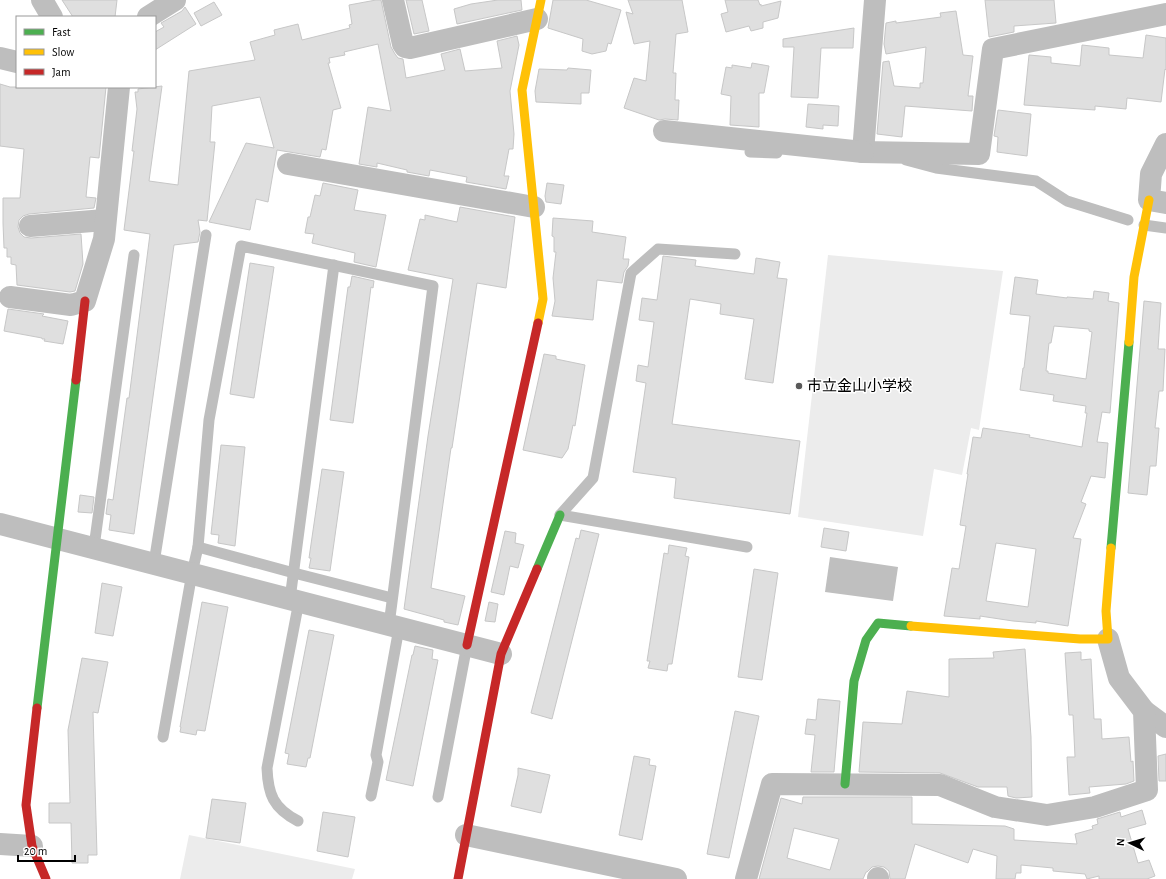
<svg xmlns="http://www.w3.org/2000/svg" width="1166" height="879" font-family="'Alegreya Sans','Noto Sans JP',sans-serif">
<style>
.green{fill:#ececec}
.water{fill:#bfbfbf}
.building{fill:#dfdfdf;stroke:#c7c7c7;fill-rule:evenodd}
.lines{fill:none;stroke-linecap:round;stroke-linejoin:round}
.lane{stroke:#bebebe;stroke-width:11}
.street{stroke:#bebebe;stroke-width:22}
.fast{stroke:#4caf50;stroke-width:9}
.slow{stroke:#ffc107;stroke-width:9}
.jam{stroke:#c62828;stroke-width:9}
.poi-dot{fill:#595959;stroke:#fff;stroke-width:1.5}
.labels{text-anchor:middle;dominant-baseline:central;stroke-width:3;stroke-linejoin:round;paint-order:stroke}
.poi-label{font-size:15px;fill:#000;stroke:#fff;text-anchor:start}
</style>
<rect width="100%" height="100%" fill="#fff"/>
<g class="green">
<path d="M828 255 1003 271 979 430 971 428 962 475 934 469 923 536 798 517Z"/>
<path d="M189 835 355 869 352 879H180Z"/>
</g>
<path class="water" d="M830 557 898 567 893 601 825 592Z"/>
<g class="building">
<path d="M62 0H117L115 17H73Z"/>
<path d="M376 0H381L391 47 395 54 398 58 403 59 406 78 445 70 441 54 460 49 465 71 502 68 497 41 517 36 519 45 510 91 514 134 513 149H509L504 176H509L506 189 466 182 467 177 430 170 429 176 407 172V170L377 163V167L359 164 368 107 391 111 378 44 344 52 345 55 329 58 330 63H328L341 108 333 110 326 150 322 149 320 157 277 150 268 202 256 199 250 230 209 222 246 143 274 148 260 97 212 106 210 142H215L207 221 198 220 200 232 198 242 174 245 134 534 109 530 111 515 106 514 108 499 113 500 127 398H129L150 234 124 230 134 151H132L137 109 135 92H138V89L162 86 149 181 178 185 189 71 255 60 250 42 275 35 274 30 298 24 302 40 350 28 349 25 352 24 349 5Z"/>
<path d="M406 0H422L429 31 414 34Z"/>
<path d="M498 0H521L522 10 457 24 454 9 471 4Z"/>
<path d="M553 0H586L621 10 611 44 608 43 606 51 592 54 582 51 583 39 548 28Z"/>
<path d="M628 0H682L688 32 676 34 673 73H676L675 100H679L678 120 665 119 659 120 624 108 634 78 646 81 650 41 634 44 626 12 633 14Z"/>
<path d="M725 0H758L760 5 761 4V6L781 1 778 18 763 22V28L751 31 749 26 726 32 721 14 728 12Z"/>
<path d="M985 0H1054L1056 23 1014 26V32L989 37Z"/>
<path d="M214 2 222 15 201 26 194 13Z"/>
<path d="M185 7 196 24 155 50V32L164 27 161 23 182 11Z"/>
<path d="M956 11 963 55 973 56 968 96H973L972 111 905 106 902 137 877 134 883 62 889 61 894 86 920 88V83H923L926 47 886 54 884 44 886 23 896 21V23L941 17 940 13Z"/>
<path d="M854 28 853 48H821L818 98 791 97 794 47H783V39Z"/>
<path d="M1146 35 1166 38V70L1165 69 1161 102 1127 98 1126 109 1095 106V110L1024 105 1029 55 1051 57V63L1080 66 1082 45 1109 48V55L1143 58Z"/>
<path d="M752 63 769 66 764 93H759V127L730 125 731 96 721 94 726 67 732 68V65L751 68Z"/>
<path d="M568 68 591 70 589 93H581V104L536 102 535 91 539 69 567 70Z"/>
<path d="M0 84 10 87H106L99 158 90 157 86 197 96 198 94 208 29 214 23 216 19 220 18 227 20 233 24 237 31 238 81 234 83 264 75 291 70 292 17 285 16 265 11 264V257H7V248H4L3 223V198H20L24 149 0 146Z"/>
<path d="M808 104 839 106 838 126 823 125V129L806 127Z"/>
<path d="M998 110 1031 114 1027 156 997 152 998 137 994 136Z"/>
<path d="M323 183 358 190 354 210 386 215 376 267 354 262 355 253 312 243 314 234 305 233 308 217H310L315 195 320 196Z"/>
<path d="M547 183 564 185 561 204 546 202 545 196Z"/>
<path d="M460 207 515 217 506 288 477 283 452 448H451L431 588 465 596 458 625 444 622V620L404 609 428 436 453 279 408 270 420 219 425 220V215L457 222Z"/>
<path d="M553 218 593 221 592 232 626 237 623 259H629L628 266 624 272 622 283 597 280 593 320 552 316 555 301 553 278 556 252H554V237L552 236Z"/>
<path d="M663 256 696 260 695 266 754 274 756 258 780 262 777 278 787 279 773 383 745 379 754 319 720 314 721 304 690 299 672 424 800 441 790 514 674 498 676 478 633 472 646 383 636 381 638 365 648 367 654 322 639 320 642 298 657 300Z"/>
<path d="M250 263 274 267 254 398 230 394Z"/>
<path d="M352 276 374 281 373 288 371 287 353 423 330 420 348 287H350Z"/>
<path d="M1015 277 1038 280 1036 294 1067 298V297L1093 299 1094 291 1109 293 1108 301 1119 303 1110 413 1102 412 1097 442 1108 443 1105 478 1091 476 1081 502 1086 504 1073 538 1081 539 1068 626 1036 621V623L1013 621 980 616V619L944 616 952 568 959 569 966 526 960 525 968 474H967L973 437 981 438 983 428 1030 435 1029 437 1082 447 1087 413H1085L1086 406 1053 401 1054 395 1020 390 1023 368H1024L1030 316 1010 314ZM1054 326 1089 329V331L1092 332 1086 379 1048 373V371H1046L1049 343H1051ZM996 543 1036 549 1028 607 986 601Z"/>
<path d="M1144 301 1161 303 1158 349H1165L1163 391H1159L1155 428H1159L1156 466H1150L1147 495 1128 493Z"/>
<path d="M8 309 44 314 42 316 68 321 63 344 44 341 45 339H42V338L4 331Z"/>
<path d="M544 354 556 356V359L585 365 575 426 573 425 568 449 562 458 523 450Z"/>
<path d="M221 445 245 447 235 546 218 543 219 535 211 534Z"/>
<path d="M322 469 344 472 330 571 309 568 311 558H309Z"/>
<path d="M80 495 94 497 92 513 78 512Z"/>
<path d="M824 528 849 532 846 551 821 547Z"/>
<path d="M581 530 599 534 552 719 531 713 576 538 579 539Z"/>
<path d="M505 531 516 533 515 543 524 545 518 568 510 566 504 595 491 592Z"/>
<path d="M669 545 687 548 685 556 689 557 672 664H668L667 671 648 668 650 661H647L664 553 668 554Z"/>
<path d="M754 569 778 573 762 680 738 677Z"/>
<path d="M102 583 122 587 113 636 95 633Z"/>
<path d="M202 602 228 607 205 731 197 730 196 735 180 732 181 727H180Z"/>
<path d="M489 602 498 604 495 622 485 621Z"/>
<path d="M309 630 334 635 310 758H308L306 767 287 764 289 754 285 753Z"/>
<path d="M415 646 433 650 432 659 438 660 413 786 386 780 412 655H413Z"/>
<path d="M1025 649 1031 737 1032 797 1016 798 1008 796 1007 787H978L940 773 859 772 863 722 902 724 907 691 949 697V659L994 658 993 652Z"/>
<path d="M1081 652V660L1091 659 1094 719H1101L1102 739 1129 737 1131 762 1133 761 1134 781 1126 784 1089 787 1090 793 1069 795 1067 757H1075L1073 715H1069L1065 653Z"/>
<path d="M82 658 108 662 98 713 93 712 97 855H88V863H72L71 823H49V803H70L68 730Z"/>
<path d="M818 699 840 701 834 772H811L815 735 805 734 807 719 816 720Z"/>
<path d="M735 711 759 716 729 858 707 854Z"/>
<path d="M1166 754V781H1159L1158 756Z"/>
<path d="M634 756 650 759 649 765 656 766 642 840 619 835Z"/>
<path d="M518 768 550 775 541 813 511 806 518 775Z"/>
<path d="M803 797H912V824L1005 826 1014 829V840L1077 844 1075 834 1093 829 1092 826 1098 824 1097 819 1120 812 1121 817 1142 810 1146 824 1128 829 1138 863 1149 860 1155 876 1147 879H1099V876L1087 879 1085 874 1053 871V868L1021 865V873H1016L1015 879H996L997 856 973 849 968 863 915 844 905 879H890L889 871 884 867 878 866 872 867 867 872H866L863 879H759L781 798 802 804ZM794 828 839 839 830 870 787 858Z"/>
<path d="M212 799 246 803 240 843 206 838Z"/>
<path d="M323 812 355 817 348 857 317 851Z"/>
</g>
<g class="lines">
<g class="lane">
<path d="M750 152 777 153"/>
<path d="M906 160 936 168 1036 181 1067 201 1128 220"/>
<path d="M1144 225 1166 228"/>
<path d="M560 515 593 478 631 273 658 249 735 254"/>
<path d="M560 515 747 547"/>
<path d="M94 547 134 255"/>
<path d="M198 547 294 573 392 598"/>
<path d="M154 563 206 235"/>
<path d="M290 599 334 265"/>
<path d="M163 737 192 573 198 547 209 420 241 246 433 286 389 625"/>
<path d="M371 796 378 762 376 755 399 628"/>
<path d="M438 797 467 645"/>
<path d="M298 821C273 808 268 794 267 768L299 601"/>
</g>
<g class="street">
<path d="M42 0 52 17"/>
<path d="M393 0 403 44 405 47 410 48 537 19"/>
<path d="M875 0 863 152 979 154 993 49 1166 14"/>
<path d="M148 17 175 0"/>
<path d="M0 58 17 62"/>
<path d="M664 131 863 152"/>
<path d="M1166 144 1151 174 1149 200 1166 203"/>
<path d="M288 164 534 207"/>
<path d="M30 226 105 220"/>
<path d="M10 297 71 305 85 301 104 239 119 87"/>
<path d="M0 524 501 654"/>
<path d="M1144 711 1166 727"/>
<path d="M466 835 676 879"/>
<path d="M0 844 32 846"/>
<path d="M746 879 772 784 940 785 995 807 1047 815 1095 807 1147 790 1144 711 1119 678 1108 639"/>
<path d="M878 879V878"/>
</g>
<g class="fast">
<path d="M1111 548 1129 342"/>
<path d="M537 569 560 515"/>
<path d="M37 708 76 380"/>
<path d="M845 784 854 681 866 640 878 623 911 626"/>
</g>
<g class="slow">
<path d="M538 323 543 299 522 90 541 0"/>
<path d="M1129 342 1134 277 1149 200"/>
<path d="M911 626 1080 639H1108L1106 611 1111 548"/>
</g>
<g class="jam">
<path d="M76 380 85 301"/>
<path d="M467 645 538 323"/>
<path d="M37 708 26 805 32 846 46 879"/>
<path d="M458 879 501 654 537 569"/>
</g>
</g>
<circle class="poi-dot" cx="799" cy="386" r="4"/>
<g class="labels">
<g class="poi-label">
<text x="807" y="386">市立金山小学校</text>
</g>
</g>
<rect x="16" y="16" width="140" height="72" fill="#ffffff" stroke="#999999"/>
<rect x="24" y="29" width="20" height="6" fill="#4caf50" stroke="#999999"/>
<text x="52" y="36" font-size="12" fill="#000000">Fast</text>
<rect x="24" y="49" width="20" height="6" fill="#ffc107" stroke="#999999"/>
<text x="52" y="56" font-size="12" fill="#000000">Slow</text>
<rect x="24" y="69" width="20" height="6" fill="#c62828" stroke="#999999"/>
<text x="52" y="76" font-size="12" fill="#000000">Jam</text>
<g transform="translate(1130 843) rotate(275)" stroke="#ffffff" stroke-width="3" paint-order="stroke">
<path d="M0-3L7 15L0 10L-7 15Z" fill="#000000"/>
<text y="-6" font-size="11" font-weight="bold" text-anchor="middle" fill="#000000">N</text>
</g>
<path d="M18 855v6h57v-6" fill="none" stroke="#000000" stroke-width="2"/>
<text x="24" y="855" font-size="12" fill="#000000" stroke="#ffffff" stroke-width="3" paint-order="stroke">20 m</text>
</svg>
